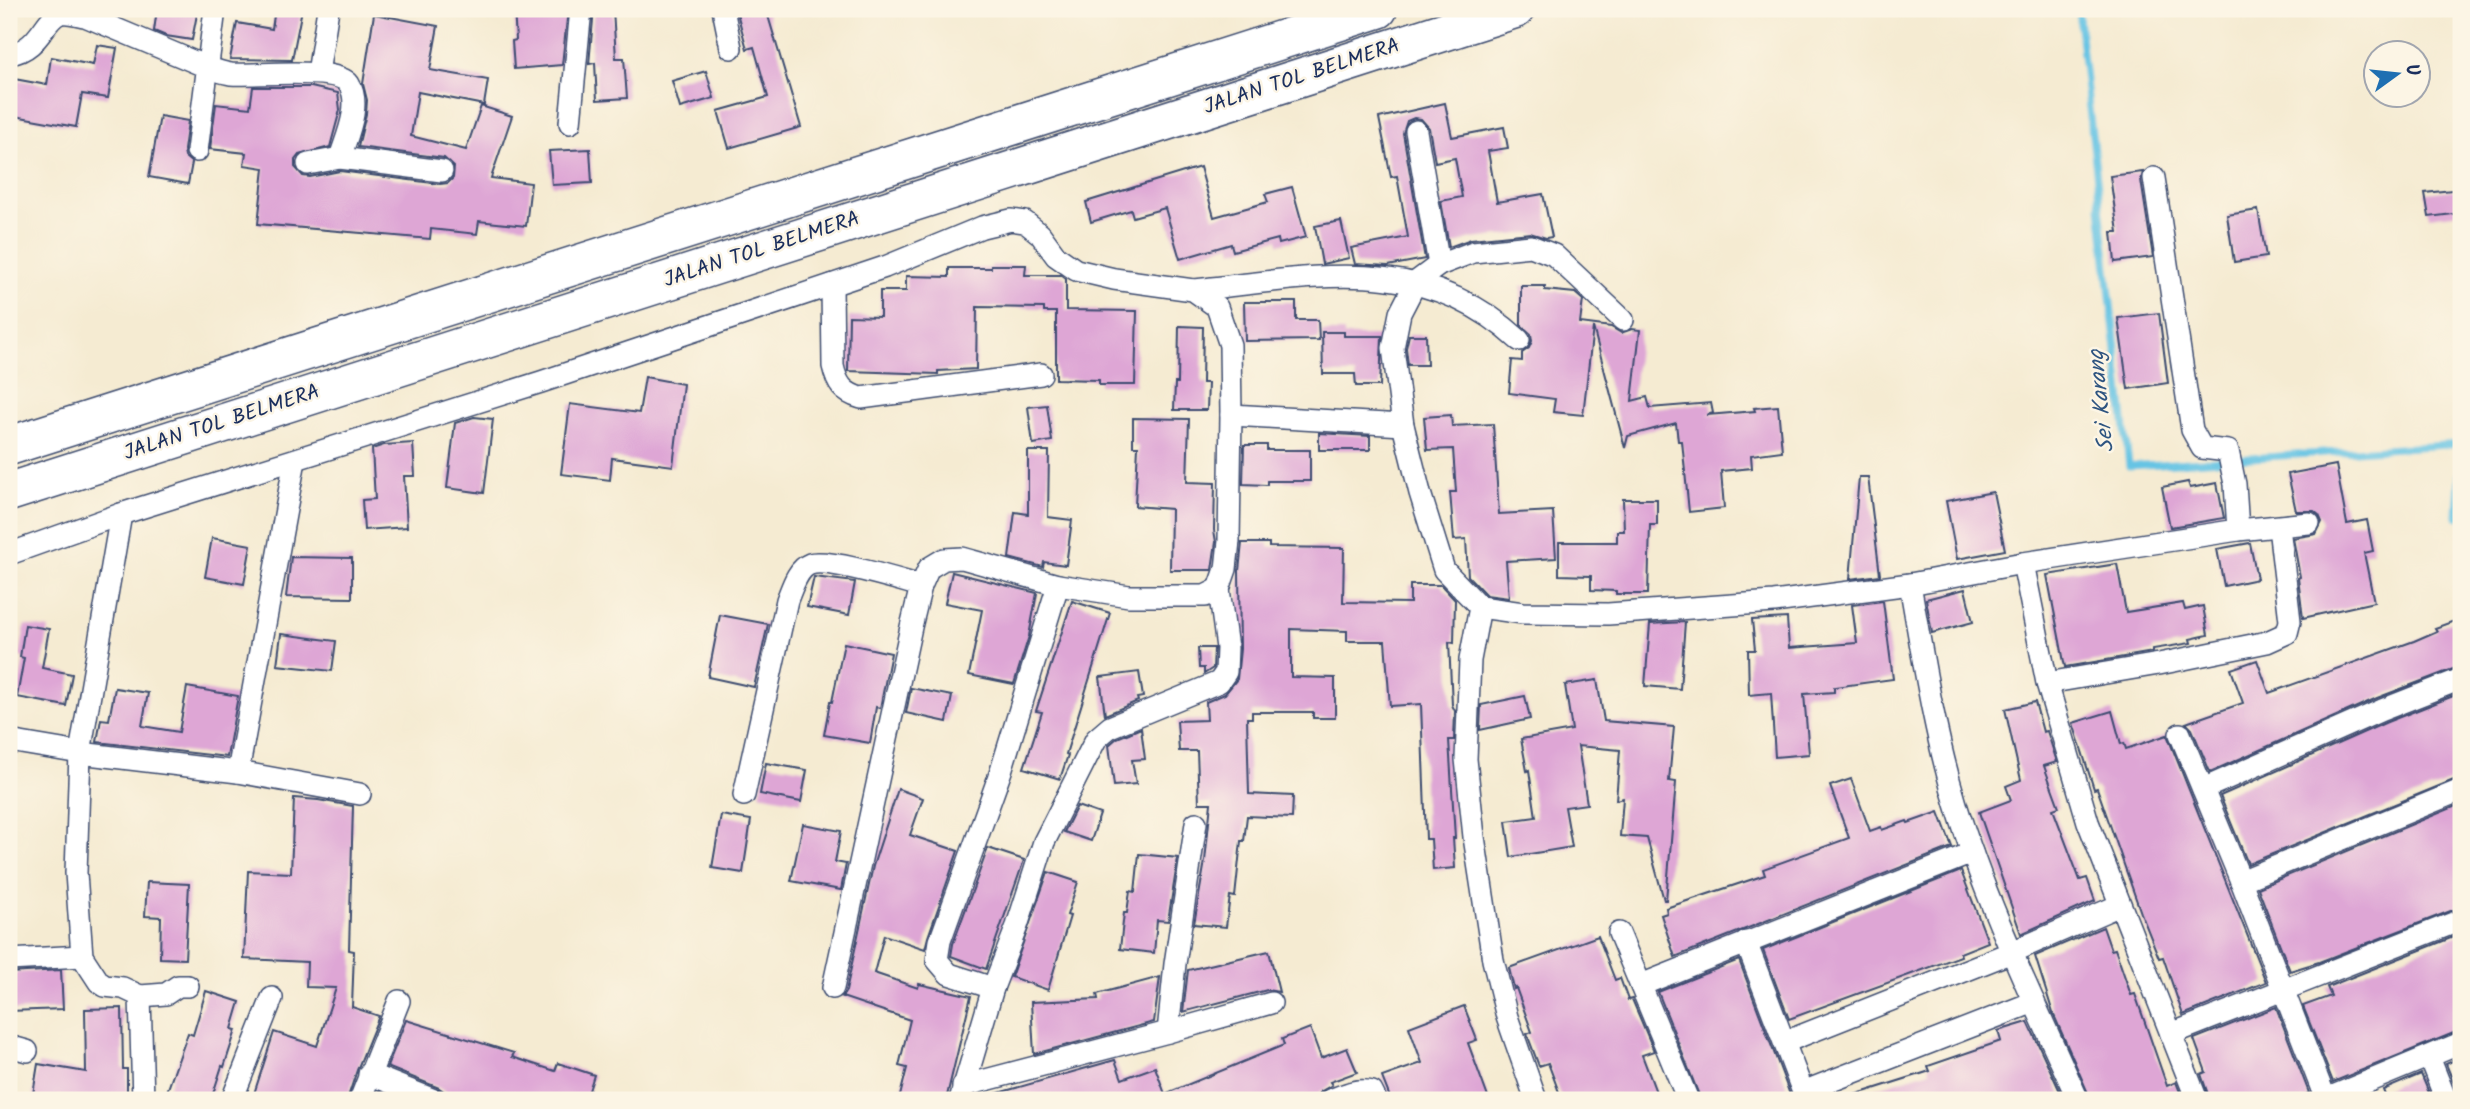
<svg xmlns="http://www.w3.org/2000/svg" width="2470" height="1109" font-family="Kalam,sans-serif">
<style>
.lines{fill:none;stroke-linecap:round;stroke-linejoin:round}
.stream{stroke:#66c4e4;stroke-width:7}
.building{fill:#dea6d5}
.minor-casing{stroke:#3c4b6f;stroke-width:24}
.motorway-casing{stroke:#3c4b6f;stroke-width:41}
.minor{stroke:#fff;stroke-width:21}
.motorway{stroke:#fff;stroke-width:38}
.labels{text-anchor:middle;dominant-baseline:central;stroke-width:5;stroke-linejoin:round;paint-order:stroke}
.street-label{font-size:21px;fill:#1b2f5e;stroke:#fcf5e5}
.water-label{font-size:23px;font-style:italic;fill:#2e5480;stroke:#fcf5e5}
</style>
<rect width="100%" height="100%" fill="#fcf5e5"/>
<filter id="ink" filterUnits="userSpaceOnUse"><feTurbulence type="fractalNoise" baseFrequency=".0143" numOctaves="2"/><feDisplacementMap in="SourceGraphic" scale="14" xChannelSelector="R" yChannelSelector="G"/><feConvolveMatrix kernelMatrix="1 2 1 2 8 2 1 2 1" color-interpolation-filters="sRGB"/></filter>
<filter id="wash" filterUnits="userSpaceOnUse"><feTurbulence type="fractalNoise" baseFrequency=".00686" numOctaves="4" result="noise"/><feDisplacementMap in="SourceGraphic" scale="28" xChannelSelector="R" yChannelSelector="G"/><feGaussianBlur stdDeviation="1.57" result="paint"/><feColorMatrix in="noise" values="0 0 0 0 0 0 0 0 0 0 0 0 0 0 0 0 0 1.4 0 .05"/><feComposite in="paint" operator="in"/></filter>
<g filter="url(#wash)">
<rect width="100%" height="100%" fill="#f5ebd2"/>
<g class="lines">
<path class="stream" d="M2078 9 2129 466 2461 444 2457 516 2461 517"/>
</g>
<g id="blocks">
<g class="building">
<path d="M157 9H198L192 40 166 36 154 31Z"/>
<path d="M275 9H302L292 60 230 59 237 23 272 29Z"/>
<path d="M514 9H568L562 65 514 69 512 41 516 40Z"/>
<path d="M594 9H613L616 58H624L627 98 597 100 595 63 589 64Z"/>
<path d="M736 9H766L801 127 729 148 718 111 768 97 754 47 747 49Z"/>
<path d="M374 14 438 26 430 70 488 80 484 105 418 92 411 136 466 150 481 106 512 116 491 178 531 183 526 226 479 221 477 234 431 229 430 239 258 224 264 168 244 165 246 153 210 149 216 104 250 108 253 87H311L338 93 340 110 330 147 299 155 295 160V167L303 176 310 177 340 171 440 184 448 183 453 178 454 167 444 158 358 147 366 114 367 100 363 84Z"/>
<path d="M97 45 117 48 108 98 82 94 76 127 9 115V78L47 85 51 57 93 65Z"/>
<path d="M706 71 714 98 680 108 672 81Z"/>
<path d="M1445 103 1452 137 1504 127 1508 148 1488 151 1497 202 1543 194 1552 237 1546 238 1530 233 1471 239 1449 247 1441 201 1462 197 1455 158 1435 162 1429 128 1421 119 1414 118 1407 121 1403 133 1425 259 1388 266 1355 264 1351 248 1408 237 1397 176 1391 177 1379 118Z"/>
<path d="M160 116 188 121 184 150 185 157 192 163 188 184 149 177Z"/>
<path d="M590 149 592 183 552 185 549 151Z"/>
<path d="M1200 167 1214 217 1268 202 1265 194 1292 187 1306 237 1279 244 1278 239 1233 251 1231 244 1180 259 1165 208 1133 217 1131 210 1091 222 1086 202Z"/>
<path d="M2143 172 2141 180 2153 257 2115 262 2112 232H2118L2110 176Z"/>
<path d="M2461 189V213L2429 217 2425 193Z"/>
<path d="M2258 210 2266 257 2234 262 2227 215Z"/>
<path d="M1341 221 1349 258 1322 264 1315 226Z"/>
<path d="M991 265H1026L1025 275H1061L1066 279V310L1137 311 1135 385H1099V380L1056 379V312H1044V308L977 307 976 369 938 371V374L848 371 849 316 880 317V291H906V276L949 277V268H991Z"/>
<path d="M1521 286H1545V290L1575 293 1583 300 1580 323 1611 327 1621 333 1632 329 1640 330 1632 401 1647 397 1650 408 1711 403 1713 413 1707 415 1755 411 1754 408 1778 406 1782 451 1751 455 1752 468 1721 471 1724 508 1689 512 1682 441H1678L1676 423 1628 436 1625 448 1593 327 1583 415 1553 412 1555 399 1509 393 1512 360 1522 361V353L1529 348 1532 341 1531 334 1521 325Z"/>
<path d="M1244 302H1296V320H1318L1319 340 1245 341Z"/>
<path d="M2159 313 2168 383 2128 389 2118 318Z"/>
<path d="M1179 326 1203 327 1202 383H1208L1207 410H1174L1175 383H1178Z"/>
<path d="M1322 332H1344V336H1382L1380 386H1356L1355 374H1323Z"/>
<path d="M1409 335H1426L1427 365H1408L1406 348Z"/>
<path d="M645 377 683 384 673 466 612 458 610 480 561 474 570 404 639 413Z"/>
<path d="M1047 405 1052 441 1033 444 1028 407Z"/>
<path d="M1451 415 1452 426 1493 424 1499 514 1553 511 1556 558 1506 561 1509 598 1486 595 1468 576 1466 539 1454 540 1450 492H1456L1453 449 1427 450 1424 417Z"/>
<path d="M474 417 493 419 484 493 447 488 455 423Z"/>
<path d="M1133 418 1189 419 1187 482 1215 483 1214 530 1216 542 1212 570H1170L1171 509 1135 506 1138 446H1133Z"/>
<path d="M1319 433 1370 436V450H1319Z"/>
<path d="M413 443 415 476H404L407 527 364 530 362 500 375 499 372 449 384 445Z"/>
<path d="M1244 445H1267V450H1310V481H1267V485L1243 484Z"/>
<path d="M1028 451H1049L1048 517 1072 520 1066 565 1044 562 1043 567 1009 558 1015 512 1028 514Z"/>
<path d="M2336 465 2347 524 2367 520 2373 551 2364 553 2374 602 2303 618 2298 578 2300 577 2293 538 2316 534 2322 522 2319 515 2314 511H2296L2288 474Z"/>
<path d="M1859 477H1868L1880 575 1850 579Z"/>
<path d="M2188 482 2190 488 2217 483 2224 518 2170 527 2162 487Z"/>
<path d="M1993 492 2005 550 1957 559 1946 501Z"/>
<path d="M1623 499H1657V525H1650L1648 594H1616V591L1591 590V576L1559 575V542H1617V531H1624Z"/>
<path d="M212 538 251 545 244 584 205 577Z"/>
<path d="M1242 543H1269V547L1344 548 1343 602 1410 603V585H1441L1455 600 1454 643 1449 642 1452 705 1455 711 1454 740H1449L1455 838H1453L1455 868 1433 870 1431 839H1426L1421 704 1390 706 1385 641H1347V631L1291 629V677L1335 678V718H1313V712H1252V718H1247L1249 794 1293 796 1292 818 1247 816 1244 841H1241L1235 897 1230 896 1226 927 1194 924 1205 861 1211 803H1199L1197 751H1179L1177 721 1207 720 1206 702 1225 694 1237 679 1240 649 1239 571Z"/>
<path d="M2250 543 2257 579 2224 586 2217 549Z"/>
<path d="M291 557 352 558V598L286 597Z"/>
<path d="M2117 564 2126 612 2183 603 2185 610 2203 606 2208 635 2190 639 2191 643 2153 649V652L2065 667 2047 575Z"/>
<path d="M952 572 1037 593 1029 636 1014 684 969 675 982 610 945 603Z"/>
<path d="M814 577 855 582 849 615 807 607Z"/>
<path d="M1965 589 1973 622 1932 633 1926 599Z"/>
<path d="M1072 601 1110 613 1066 754 1068 755 1060 779 1024 768 1042 712 1036 711Z"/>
<path d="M1883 601 1893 679 1834 687V692L1804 694 1809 754 1775 757 1771 693 1749 695 1748 650H1755L1752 620 1787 618 1789 648 1857 643 1852 605Z"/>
<path d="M720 615 768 624 754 687 708 677Z"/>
<path d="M2457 620 2461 632V666L2377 698 2210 772 2192 729 2186 723 2243 703 2231 669 2257 660 2269 693 2414 641 2437 631 2435 628Z"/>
<path d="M1685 622 1680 689 1645 686 1650 624Z"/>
<path d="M25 625 49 629 42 668 72 674 66 706 17 697 24 658 20 657Z"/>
<path d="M281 634 336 641 332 671 277 665Z"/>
<path d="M844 643 891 653 880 708 876 707 870 743 824 735 830 702H832Z"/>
<path d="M1198 648H1214L1213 668 1204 674V668H1199Z"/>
<path d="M1139 672 1143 697 1137 698 1138 701 1105 715 1100 677Z"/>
<path d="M1597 680 1604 721 1674 727 1669 781 1676 782 1666 900H1664L1647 838 1620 836 1623 798 1616 800 1620 750 1578 746 1587 804 1565 807 1572 847 1511 857 1506 821 1536 817 1529 770 1527 771 1521 739 1572 730 1565 685Z"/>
<path d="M187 687 238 696 227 757 97 742 101 719 109 720 115 688 148 693 142 726 179 732Z"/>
<path d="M911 688 952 696 947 722 906 713Z"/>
<path d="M2461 693V777L2248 864 2220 796 2387 722Z"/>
<path d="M1525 696 1530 719 1480 730 1481 705Z"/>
<path d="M2035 702 2043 732 2047 731 2057 762 2044 766 2059 807 2053 809 2080 880 2087 878 2095 901 2021 934 1979 812 2011 800 2006 786 2021 780 2005 709Z"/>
<path d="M2112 711 2121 744 2124 743 2126 749 2167 735 2266 982 2183 1015 2163 957 2159 958 2141 913 2097 788 2094 789 2073 723Z"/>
<path d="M1141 728 1145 759 1132 760 1136 784 1114 786 1109 745 1117 738Z"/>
<path d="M766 763 807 770 801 802 760 794Z"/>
<path d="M1851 779 1870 831 1881 827 1882 830 1907 821 1908 823 1939 812 1952 847 1675 957 1661 915 1667 913 1666 908 1765 875 1763 869 1849 838 1830 786Z"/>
<path d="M898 789 923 798 910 835 958 851 928 937 925 949 884 935 874 973 918 988 919 984 971 996 946 1100H899L907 1068 899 1066 910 1020 842 997 846 991 873 866Z"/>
<path d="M294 798 318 800 353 806 349 950 354 951 352 1007 379 1016 357 1070 347 1100H252L274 1032 317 1046 336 988 306 987 307 962 244 959 248 871 291 873Z"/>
<path d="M2461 804V907L2319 962 2290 971 2258 888Z"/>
<path d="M1077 806 1100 814 1091 841 1064 832Z"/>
<path d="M721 815 751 820 743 873 712 868Z"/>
<path d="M803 824 841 831 835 862 846 864 841 890 791 881Z"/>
<path d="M988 848 1024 860 986 969 951 956 953 944Z"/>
<path d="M1139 854 1178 858 1168 921 1157 920 1154 953 1120 949 1124 913H1127L1130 891 1135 892Z"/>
<path d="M1961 871 1988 942 1960 953 1961 956 1789 1019 1763 950Z"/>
<path d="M1048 872 1078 882 1067 915 1070 916 1048 990 1011 977Z"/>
<path d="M147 882 189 884 185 959 160 958 161 917 145 916Z"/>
<path d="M2103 927 2111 950 2115 949 2131 995 2135 994 2167 1086 2176 1082 2183 1100H2091L2053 1013 2035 956Z"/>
<path d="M2461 934V1030L2333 1082 2303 1006 2331 996 2327 987Z"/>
<path d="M1598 936 1615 980 1620 978 1628 1000 1632 999 1654 1051 1642 1055 1659 1100 1671 1094 1674 1100H1562L1548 1063 1539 1066 1527 1034 1532 1032 1516 988 1514 989 1509 968Z"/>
<path d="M1269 951 1279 992 1267 990 1183 1012 1188 970Z"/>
<path d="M1739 960 1792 1100H1701L1658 992Z"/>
<path d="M61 970 63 1009 9 1011V973Z"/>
<path d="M1160 977 1154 1022 1034 1054 1031 1002 1098 999 1097 994Z"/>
<path d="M206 991 240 1002 232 1029 236 1030 224 1067 222 1066 211 1100H164L188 1033 193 1035Z"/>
<path d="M1464 1006 1477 1040 1468 1043 1489 1100H1391L1382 1077 1422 1063 1409 1027Z"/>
<path d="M2276 1007 2309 1093 2307 1094 2310 1100H2210L2201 1074 2206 1072 2194 1039Z"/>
<path d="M122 1008 123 1069H127V1100H32L38 1064 86 1072 85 1009Z"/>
<path d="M406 1020 514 1053 512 1057 555 1071 558 1063 594 1075 586 1100H447L445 1092 439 1088 387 1067Z"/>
<path d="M2028 1022 2064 1100H1852L1851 1096 1930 1071 1928 1066 2001 1041 1998 1031Z"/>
<path d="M1310 1028 1321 1058 1347 1048 1357 1072 1330 1082 1332 1085 1320 1092 1317 1100H991V1095L1115 1060 1122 1079 1155 1067 1165 1094 1284 1045 1282 1039Z"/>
<path d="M2461 1057V1090L2457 1091 2446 1064Z"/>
<path d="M2421 1074 2432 1100H2387L2383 1090Z"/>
<path d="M377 1092 399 1100H374Z"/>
</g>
</g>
</g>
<g filter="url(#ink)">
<use href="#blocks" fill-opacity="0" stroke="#3c4b6f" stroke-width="2"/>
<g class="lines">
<defs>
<g id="minor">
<path d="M723 9 731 48"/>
<path d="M9 54C41 50 44 16 62 13 69 12 78 15 85 16L209 68C216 70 224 73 231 74 253 76 337 66 349 84 362 105 346 138 340 158"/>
<path d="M318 73 328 9"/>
<path d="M570 123 581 9"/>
<path d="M1416 131 1439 265"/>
<path d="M197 151 215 9"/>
<path d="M308 164 340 158 442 171"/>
<path d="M2154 178 2192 430 2202 448 2228 451 2235 484 2238 530"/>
<path d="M832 285 833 366C837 384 843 393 861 398L1041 374"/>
<path d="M1193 290C1312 278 1422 250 1519 340"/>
<path d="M1623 320 1554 255 1531 246 1473 252 1439 265 1416 282 1400 313 1393 348 1403 425 1420 493 1444 570 1480 607 1523 613 1608 614 1774 602 1910 584 2023 563 2238 530 2309 523"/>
<path d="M1231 415 1403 425"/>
<path d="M121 514 80 753 76 873 82 956 99 982 105 986 123 988 140 996 143 1100"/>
<path d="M9 554 121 514 541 382 885 267 982 227 1011 220 1025 222 1040 234 1056 256 1076 270 1114 279 1193 290 1217 307 1230 345 1231 415 1229 541 1226 569 1219 589 1227 648 1226 672 1219 682 1110 727 1096 739 1044 842 1017 926 993 988 960 1100"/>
<path d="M2023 563 2047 683 2088 822 2197 1100"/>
<path d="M1910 584C1923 658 1934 732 1956 804 1987 906 2035 1003 2078 1100"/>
<path d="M1480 607 1470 660 1466 759 1474 837 1493 960 1507 1017 1536 1100"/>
<path d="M2047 683 2159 664 2267 642 2287 633 2290 621 2279 527"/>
<path d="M2180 734 2241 881 2326 1100"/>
<path d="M9 741 80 753 238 772 360 794"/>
<path d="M238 772 295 460"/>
<path d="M2203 789 2382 710 2461 679"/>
<path d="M744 795 787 600C792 588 797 569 810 564 828 558 899 580 921 586"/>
<path d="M2241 881 2461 790"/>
<path d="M1619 933 1688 1100"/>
<path d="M1746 942 1806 1100"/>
<path d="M9 960 82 956"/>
<path d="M1641 985 1972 853"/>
<path d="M833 988 911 627 921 586 929 568 944 559 962 558 1058 585 1129 596H1205L1219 589"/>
<path d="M993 988 949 974 937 960 940 941 1001 771 1058 585"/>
<path d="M140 996 166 994 178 986H188"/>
<path d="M1168 1032 1175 964 1196 823"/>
<path d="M2171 1034 2461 920"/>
<path d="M1785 1042 2012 952 2120 905"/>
<path d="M9 1046 27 1051"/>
<path d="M2429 1057 2446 1100"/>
<path d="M369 1074 434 1100"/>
<path d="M963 1086 1168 1032 1271 1003"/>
<path d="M1803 1092 2034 1002"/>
<path d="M2326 1099 2461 1043"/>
<path d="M232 1100 272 998"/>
<path d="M360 1100 399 1001"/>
<path d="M1330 1100C1344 1095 1356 1088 1372 1092L1376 1100"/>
</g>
<g id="motorway">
<path d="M9 446 1378 9"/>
<path d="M9 492 1515 9"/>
</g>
</defs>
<use href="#minor" class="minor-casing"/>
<use href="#motorway" class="motorway-casing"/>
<use href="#minor" class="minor"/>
<use href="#motorway" class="motorway"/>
</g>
</g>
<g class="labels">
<g class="street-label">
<text transform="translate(1302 77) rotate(-18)">JALAN TOL BELMERA</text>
<text transform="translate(762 250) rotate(-18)">JALAN TOL BELMERA</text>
<text transform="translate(222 423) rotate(-18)">JALAN TOL BELMERA</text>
</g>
<g class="water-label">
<text transform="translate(2102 401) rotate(-96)">Sei Karang</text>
</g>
</g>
<rect width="2470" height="1109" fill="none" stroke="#fcf5e5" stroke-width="35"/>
<g transform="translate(2397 74) rotate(75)"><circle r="33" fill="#fcf5e5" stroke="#a2a6af" stroke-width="2"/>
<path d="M0-5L12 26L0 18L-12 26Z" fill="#1f6fb2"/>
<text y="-10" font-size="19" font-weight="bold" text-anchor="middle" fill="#1b2f5e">U</text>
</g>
</svg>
